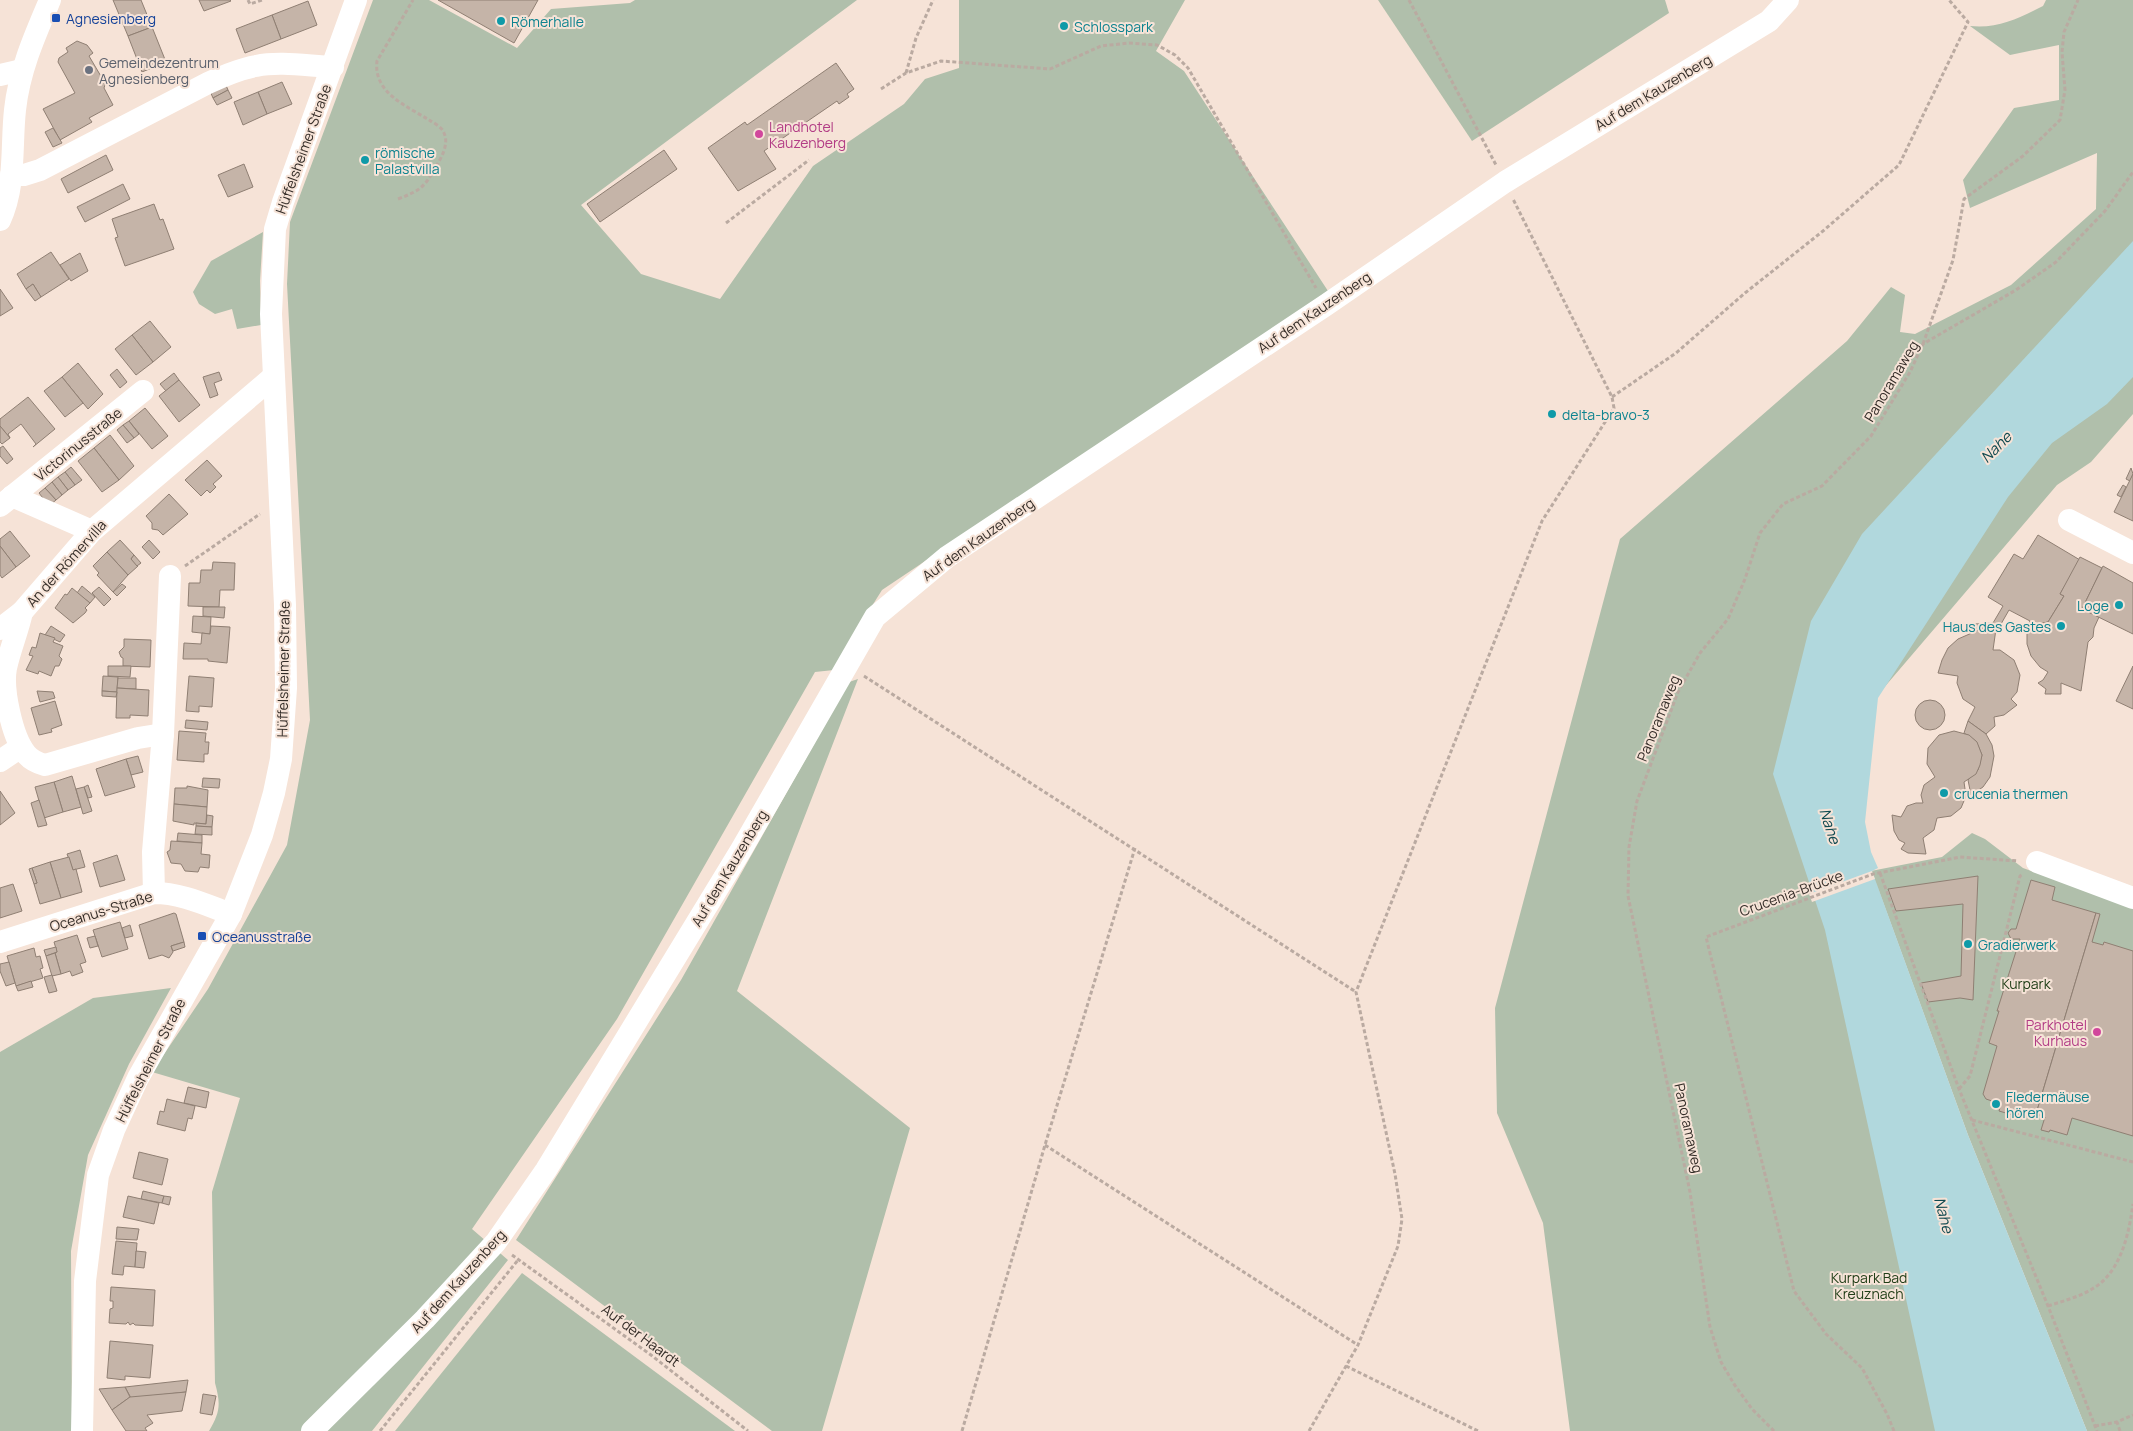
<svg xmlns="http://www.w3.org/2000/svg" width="2133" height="1431" font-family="Manrope,sans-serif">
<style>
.green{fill:#b0bfab}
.water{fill:#b1d8dd}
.pier{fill:#f6e3d7}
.building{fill:#c5b4a8;stroke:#8f7f73}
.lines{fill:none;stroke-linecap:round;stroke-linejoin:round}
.path{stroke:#baaaa1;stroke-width:3;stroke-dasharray:4 2.5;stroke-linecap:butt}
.minor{stroke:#fff;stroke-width:22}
.transit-dot{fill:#1a4fb4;stroke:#f6e3d7;stroke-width:2}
.culture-dot{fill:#0f9aa8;stroke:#f6e3d7;stroke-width:2}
.worship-dot{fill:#6b7280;stroke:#f6e3d7;stroke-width:2}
.hotel-dot{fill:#d1479c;stroke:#f6e3d7;stroke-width:2}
.labels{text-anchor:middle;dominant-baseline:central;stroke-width:4;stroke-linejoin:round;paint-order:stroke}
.transit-label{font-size:14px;fill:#164399;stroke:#f6e3d7;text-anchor:start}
.culture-label{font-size:14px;fill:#0d838f;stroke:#f6e3d7;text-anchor:start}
.worship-label{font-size:14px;fill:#5b616d;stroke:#f6e3d7;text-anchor:start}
.street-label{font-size:14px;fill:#332c27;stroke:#f6e3d7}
.hotel-label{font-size:14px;fill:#b23c85;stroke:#f6e3d7;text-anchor:start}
.park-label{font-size:14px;fill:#213e17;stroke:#f6e3d7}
.water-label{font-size:15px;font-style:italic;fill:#104a50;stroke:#f6e3d7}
</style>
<rect width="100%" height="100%" fill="#f6e3d7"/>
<g class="green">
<path d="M373 0H429L517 48 551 9 630 3 635 0H857L581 205 641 274 720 299 813 166 904 104 925 79 959 68V0H1185L1156 51 1184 71 1328 291 882 590 850 641 834 670 815 672 617 1019 472 1229 508 1260 372 1431H209C220 1412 221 1405 215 1383L212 1192 240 1098 152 1072 208 989 287 845 310 720 287 284 290 222Z"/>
<path d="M1378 0H1665L1669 13 1472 141Z"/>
<path d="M2046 0H2133V414L2091 462 2057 485 1876 697 1858 810 1871 871 1942 857 1972 833 1985 839 2023 868 2133 907V1431H2087L1968 1135 1875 880 1951 1098 2086 1431H1570L1543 1223 1497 1113 1495 1008 1620 539 1847 341 1891 287 1905 295 1900 332 1915 334 2011 285 2096 209 2097 153 1970 208 1963 180 2014 108 2059 100V45L2010 55 1970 26C1998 29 2019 18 2043 6Z"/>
<path d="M263 232 260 281 261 325 237 329 232 309 215 314 199 304 193 292 211 261Z"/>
<path d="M858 679 737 991 910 1128 822 1431H772L516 1240 681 980 849 682Z"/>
<path d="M171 988 129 1064 88 1155 71 1251 72 1431H0V1052L93 998Z"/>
<path d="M522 1273 735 1431H395Z"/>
</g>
<path class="water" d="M2133 241V377L2107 404 2052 443 2008 497 1878 698 1865 822 1871 852 1878 868 1872 871 1968 1135 2087 1431H1935L1825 930 1773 774 1811 621 1862 534Z"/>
<path class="pier" d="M1872 871 1875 879 1812 902 1809 894Z"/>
<g class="building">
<path d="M113 0H141L152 27 128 36Z"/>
<path d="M199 0H230L231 1 204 11Z"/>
<path d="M438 0H538L514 43Z"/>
<path d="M308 1 317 25 281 39 272 15Z"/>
<path d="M272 15 281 39 245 53 236 29Z"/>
<path d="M152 27 166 62 142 72 128 36Z"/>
<path d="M77 41 87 45 93 53 89 56 102 78 105 85 104 88 113 105 89 118 92 122 60 140 43 109 75 93 58 62 59 58 68 52 66 48Z"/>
<path d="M836 63 854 89 847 94 849 97 839 104 837 101 764 151 776 169 738 191 708 148 745 122 747 125Z"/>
<path d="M282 82 292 104 267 114 258 92Z"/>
<path d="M225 83 228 90 213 98 210 91Z"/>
<path d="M228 90 232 98 217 105 213 98Z"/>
<path d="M258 92 267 114 243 125 234 102Z"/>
<path d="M53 128 62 143 53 147 45 132Z"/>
<path d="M664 150 677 169 600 222 587 204Z"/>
<path d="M106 155 113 170 68 193 61 179Z"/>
<path d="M244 164 253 187 228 197 218 175Z"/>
<path d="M123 184 130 199 85 222 77 207Z"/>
<path d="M154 204 160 220 163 219 174 249 125 266 115 238 118 237 112 219Z"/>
<path d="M51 252 69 279 41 297 33 284 26 289 17 274Z"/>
<path d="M80 253 88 271 71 281 60 265Z"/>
<path d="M33 284 41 297 35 301 26 289Z"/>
<path d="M0 289 13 308 0 316Z"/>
<path d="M150 321 171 347 153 362 132 335Z"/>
<path d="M132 335 153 362 136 375 115 349Z"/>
<path d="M78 363 103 394 88 409 62 377Z"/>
<path d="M117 369 127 382 120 388 110 375Z"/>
<path d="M219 372 222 380 214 383 218 395 210 398 203 377Z"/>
<path d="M174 373 179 380 166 391 160 384Z"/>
<path d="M62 377 83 403 65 417 44 391Z"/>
<path d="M179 380 200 405 179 422 159 396Z"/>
<path d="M28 397 55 429 33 447 36 444 21 424 8 434 10 438 0 426V419Z"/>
<path d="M145 408 168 436 152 449 129 421Z"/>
<path d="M129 421 139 434 134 438 123 425Z"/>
<path d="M123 425 134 438 127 443 117 430Z"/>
<path d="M0 426 10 438 2 444 0 442Z"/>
<path d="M110 435 134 466 119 480 94 448Z"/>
<path d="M3 446 13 459 7 464 0 456V448Z"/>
<path d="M94 448 119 480 102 492 78 461Z"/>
<path d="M207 460 222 476 213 484 216 487 210 493 207 490 201 496 185 480Z"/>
<path d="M71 467 82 480 75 485 65 472Z"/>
<path d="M2131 468 2133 474 2130 481 2126 479Z"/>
<path d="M65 472 75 485 68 490 58 477Z"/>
<path d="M2133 474V521L2114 512Z"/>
<path d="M58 477 68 490 62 495 52 482Z"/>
<path d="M52 482 62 495 56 500 45 488Z"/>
<path d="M2123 485 2126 487 2121 497 2117 495Z"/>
<path d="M45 488 56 500 49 506 39 493Z"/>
<path d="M169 494 188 514 163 535 158 530 152 529V523L146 516Z"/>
<path d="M10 531 30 556 16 567 0 546V539Z"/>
<path d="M2038 535 2080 560 2060 594 2064 596 2048 622 2028 626 2030 621 2009 610 1997 631 1981 629 1976 631 1975 624 1993 623 2003 606 1988 597 2014 554 2023 559Z"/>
<path d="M120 540 134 555 131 559 138 566 128 575 107 552Z"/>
<path d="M149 540 160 552 153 559 142 547Z"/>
<path d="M0 546 16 567 2 578 0 575Z"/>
<path d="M107 552 128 575 113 592 97 575 99 573 93 566Z"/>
<path d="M134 555 141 563 137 566 131 559Z"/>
<path d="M2080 557 2102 568 2082 609 2099 617 2094 628 2093 637 2088 642 2081 691 2061 683V694H2045L2046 689 2038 683 2043 680 2048 672 2040 667 2031 656 2027 644V629L2028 626 2048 622 2064 596 2060 594Z"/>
<path d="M213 562 235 563 234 590H220L219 607 188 606 189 583H200L201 570H212Z"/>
<path d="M2103 566 2133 583V634L2082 609Z"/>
<path d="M122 584 126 587 117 596 113 592Z"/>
<path d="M82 586 95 597 90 603 77 593Z"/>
<path d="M99 587 111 599 104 606 92 593Z"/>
<path d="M72 588 90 603 85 608 87 610 85 613 73 623 55 608 65 594 67 595Z"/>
<path d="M203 607H225L224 618 203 616Z"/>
<path d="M193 616 211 617 210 634 192 632Z"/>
<path d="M51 626 65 635 60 642 45 635Z"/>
<path d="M211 626 230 627 227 663 208 661V659H183L184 643 201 644 202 633 210 634Z"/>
<path d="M1981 629H1996L1993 650H2000L2014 660 2020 675 2017 692 2011 699 2017 705 2004 715 1994 717 1995 726 1986 734 1968 721 1975 707 1963 699 1957 683 1958 676 1938 673 1942 660 1948 648 1958 639Z"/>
<path d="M40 633 55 638 53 642 63 646 59 656 62 659 59 666H55L51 676 39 671 38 674 26 670 33 656 29 655 32 647 36 648Z"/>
<path d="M124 639 151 640 150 667 123 666V658L121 657 119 652 124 647Z"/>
<path d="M108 666H131L130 677 108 676Z"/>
<path d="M2133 666V709L2116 701Z"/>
<path d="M103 676 118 677 117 692 102 691Z"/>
<path d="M189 676 214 678 212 707 199 706V712L186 711Z"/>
<path d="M118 678H136V689L117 688Z"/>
<path d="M117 688 149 690 148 716 130 715V718H116Z"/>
<path d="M37 691 53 692 55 698 40 702Z"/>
<path d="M102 691 117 692 116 697 102 696Z"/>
<circle cx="1930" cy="715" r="15"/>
<path d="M55 701 62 725 51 729 52 732 39 735 31 708Z"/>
<path d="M186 720 208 722 207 730 185 728Z"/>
<path d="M1968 721 1986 734 1992 745 1994 756 1990 777 1983 787 1971 795 1968 780 1978 770 1982 755 1976 741 1964 733Z"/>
<path d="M179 731 206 733 205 742H209L208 754H204V762L177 760Z"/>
<path d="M1954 731 1969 735 1977 742 1982 755 1980 765 1976 774 1964 782 1966 796 1961 808 1951 816 1937 818 1934 830 1923 838 1926 854 1908 853 1901 849 1905 843 1899 840 1894 831 1892 815 1901 817 1907 806 1916 803H1923L1921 795 1924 785 1935 777 1927 764 1928 748 1939 735Z"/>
<path d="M138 756 143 772 131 775 126 759Z"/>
<path d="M126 759 135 787 105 796 96 769Z"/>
<path d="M72 776 81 807 63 812 54 782Z"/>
<path d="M203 778 220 779 219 788 202 787Z"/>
<path d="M54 782 63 812 44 818 35 787Z"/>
<path d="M88 785 92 797 88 798 84 787Z"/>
<path d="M187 786 208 790 207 807 174 804 175 788H187Z"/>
<path d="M84 787 92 811 83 814 76 789Z"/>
<path d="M0 791 15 813 0 825Z"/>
<path d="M39 800 47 825 38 827 31 803Z"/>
<path d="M174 804 207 807 206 824 194 823V825L173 821Z"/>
<path d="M207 815 213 816 212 827 196 826V823L206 824Z"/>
<path d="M196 826 212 827V835L195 834Z"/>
<path d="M178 833 202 835V843L177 841Z"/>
<path d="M171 841 202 843 201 854 210 855 209 868 200 867 198 872 185 871 181 864 171 863 167 852 170 850Z"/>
<path d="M80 850 85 867 73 870 67 854Z"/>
<path d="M117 855 125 880 100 887 93 863Z"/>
<path d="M69 857 73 870 76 869 82 892 61 898 50 862Z"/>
<path d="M50 862 61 898 40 904 34 884 37 883 32 868Z"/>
<path d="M32 868 37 883 34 884 29 869Z"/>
<path d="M1978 876 1973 1000 1960 998 1928 1002 1921 983 1961 976 1963 904 1896 911 1888 889Z"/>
<path d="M2031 880 2055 887 2052 900 2096 913 2036 1114 2025 1111 2023 1118 1999 1111 2001 1104 1986 1099 1983 1094 1997 1046 1989 1043 1999 1011H1997L2020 939H2011L2008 933 2011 929H2016Z"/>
<path d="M13 884 22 911 0 918V888Z"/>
<path d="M174 913 176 914 184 942 171 946 173 952 169 958 162 955 149 959 139 925Z"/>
<path d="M2096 913 2100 914 2092 942 2103 945 2104 942 2133 951V1136L2072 1118 2067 1135 2050 1130 2049 1132 2041 1130 2045 1117 2036 1114Z"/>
<path d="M120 922 128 949 102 957 93 930Z"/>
<path d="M130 925 133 936 125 938 122 928Z"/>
<path d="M77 935 86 962 80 964 83 972 72 976 70 971 61 974 55 953 57 952 54 942Z"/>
<path d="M95 936 98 946 90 948 87 938Z"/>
<path d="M184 942 185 947 173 951 171 946Z"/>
<path d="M56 947 57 952 46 956 44 950Z"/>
<path d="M34 948 36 957 40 956 43 968 40 969 43 978 16 986 7 956Z"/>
<path d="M55 953 61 974 52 976 46 956Z"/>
<path d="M9 962 15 983 6 986 0 971V964Z"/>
<path d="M52 975 57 991 49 993 44 977Z"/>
<path d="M31 981 33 987 18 991 16 986Z"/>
<path d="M188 1087 209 1092 206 1108 184 1103Z"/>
<path d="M167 1099 195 1106 192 1119 188 1118 185 1131 157 1124 160 1111 164 1112Z"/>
<path d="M139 1152 168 1159 162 1185 133 1178Z"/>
<path d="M143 1191 164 1196 162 1203 141 1199Z"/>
<path d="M128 1196 159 1203 154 1224 123 1217Z"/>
<path d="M164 1196 171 1197 169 1205 162 1203Z"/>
<path d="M117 1227 139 1229 137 1240 116 1239Z"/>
<path d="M116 1241 137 1243 135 1267 124 1266 123 1275 112 1274Z"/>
<path d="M136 1251 146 1252 144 1268 135 1267Z"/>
<path d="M111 1287 155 1290 153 1326 135 1325 133 1323 130 1325 128 1322 126 1324 109 1323 110 1309 113 1308V1301H110Z"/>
<path d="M110 1341 153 1345 150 1378 125 1376V1380L107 1378Z"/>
<path d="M188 1380 186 1392 131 1398 125 1387Z"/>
<path d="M125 1387 130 1397 112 1410 99 1389Z"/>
<path d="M186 1392 182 1411 147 1415 153 1423 145 1428 147 1431H126L112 1410 130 1397Z"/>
<path d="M203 1394 216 1396 212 1415 200 1413Z"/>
</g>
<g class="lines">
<g class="path">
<path d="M248 0 250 4 262 0"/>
<path d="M1409 0 1496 165"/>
<path d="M906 73 916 38 933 0"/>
<path d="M881 89 906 73 941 61 1050 69 1101 46 1129 43 1157 45 1175 55 1188 68 1316 288"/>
<path d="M398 199C421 190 424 188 437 165 442 156 449 144 444 133 442 127 434 123 429 120 407 106 373 93 377 61L413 0"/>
<path d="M726 223 809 160"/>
<path d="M1923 344 1953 260 1964 199 2023 156 2060 120 2065 90 2062 52 2064 32 2078 0"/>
<path d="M1612 397 1676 353 1745 293 1823 231 1899 165 1968 22 1949 0"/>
<path d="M185 566 260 514"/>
<path d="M864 676 1356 992"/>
<path d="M1880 873 1959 1089 2048 1306 2097 1431"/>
<path d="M1959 1089 1970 1076 2020 876 2023 874"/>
<path d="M1972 1120 2133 1162"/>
<path d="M1045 1145 1358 1345"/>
<path d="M512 1255 651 1355 748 1431"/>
<path d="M2048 1306C2063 1301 2079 1297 2092 1289 2121 1273 2129 1233 2133 1204"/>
<path d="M1346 1366 1478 1431"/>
<path d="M2095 1426 2117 1422"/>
<path d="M380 1431 518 1260"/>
<path d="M962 1431 1045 1145 1135 848"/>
<path d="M1309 1431 1358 1345 1398 1246 1402 1219 1395 1174 1356 992 1542 521 1614 408 1612 397 1513 199"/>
<path d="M1774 1431 1752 1409 1734 1384 1721 1362 1710 1327 1690 1192 1628 896 1629 847 1637 801 1678 692 1700 653 1728 619 1745 579 1760 533 1783 504 1822 486 1871 436 1910 372 1923 344 2016 290 2056 262 2105 211 2133 172"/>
<path d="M1894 1431 1887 1414 1862 1368 1826 1334 1794 1291 1706 937 1873 874 1960 857 2018 861"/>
<path d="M2120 1431 2117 1422 2133 1415"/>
</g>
<g class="minor">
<path d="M0 75 22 70"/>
<path d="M11 175H24L40 170 208 83C223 76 239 69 256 66 280 61 308 66 333 67"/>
<path d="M0 220C16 186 11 146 15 110 19 71 35 35 50 0"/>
<path d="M12 496 92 531"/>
<path d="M0 506 143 391"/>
<path d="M2069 520 2133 553"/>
<path d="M22 612C18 631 10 649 6 668 2 689 12 737 26 754 31 760 37 763 45 765L138 738 163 734"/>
<path d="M0 629 22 612 92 531 273 377"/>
<path d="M0 761 21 747"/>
<path d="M2037 862 2133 898"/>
<path d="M154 893 153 852 163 734 170 576"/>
<path d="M0 942 154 893C181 893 206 905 231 914"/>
<path d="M82 1431 85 1281 98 1175 114 1130 138 1078 231 914 262 835 274 793 281 759 286 688 285 605 271 314 275 229 283 202 356 0"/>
<path d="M312 1431 425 1319 496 1242 546 1170 741 850 875 617 947 557 1326 305 1505 182 1769 21 1788 0"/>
</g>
</g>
<g class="transit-dot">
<rect x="51" y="13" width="10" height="10" rx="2.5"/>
<rect x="197" y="931" width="10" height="10" rx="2.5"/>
</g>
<g class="culture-dot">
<circle cx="501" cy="21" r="5"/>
<circle cx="1064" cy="26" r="5"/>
<circle cx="365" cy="160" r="5"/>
<circle cx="1552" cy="414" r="5"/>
<circle cx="2119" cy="605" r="5"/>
<circle cx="2061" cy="626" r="5"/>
<circle cx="1944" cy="793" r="5"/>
<circle cx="1968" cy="944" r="5"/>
<circle cx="1996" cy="1104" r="5"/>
</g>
<circle class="worship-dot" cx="89" cy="70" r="5"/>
<g class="hotel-dot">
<circle cx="759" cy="134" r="5"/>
<circle cx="2097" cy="1032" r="5"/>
</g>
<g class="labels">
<g class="transit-label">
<text x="66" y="18">Agnesienberg</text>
<text x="212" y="936">Oceanusstraße</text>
</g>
<g class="culture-label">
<text x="511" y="21">Römerhalle</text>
<text x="1074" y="26">Schlosspark</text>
<text x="375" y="152">römische<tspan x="375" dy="16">Palastvilla</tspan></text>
<text x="1562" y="414">delta-bravo-3</text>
<text x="2109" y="605" text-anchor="end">Loge</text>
<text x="2051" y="626" text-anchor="end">Haus des Gastes</text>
<text x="1954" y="793">crucenia thermen</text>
<text x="1978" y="944">Gradierwerk</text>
<text x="2006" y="1096">Fledermäuse<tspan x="2006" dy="16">hören</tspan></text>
</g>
<g class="worship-label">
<text x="99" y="62">Gemeindezentrum<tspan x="99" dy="16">Agnesienberg</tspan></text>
</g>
<g class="street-label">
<text transform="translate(1653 92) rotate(-31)">Auf dem Kauzenberg</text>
<text transform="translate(303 149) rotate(-70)">Hüffelsheimer Straße</text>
<text transform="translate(1314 312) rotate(-34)">Auf dem Kauzenberg</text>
<text transform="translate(1891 381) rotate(-59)">Panoramaweg</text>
<text transform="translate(78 444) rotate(-39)">Victorinusstraße</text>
<text transform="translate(978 539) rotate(-35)">Auf dem Kauzenberg</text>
<text transform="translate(66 563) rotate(-48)">An der Römervilla</text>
<text transform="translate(283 669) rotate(-89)">Hüffelsheimer Straße</text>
<text transform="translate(1658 718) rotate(-68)">Panoramaweg</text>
<text transform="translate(729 868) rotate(-59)">Auf dem Kauzenberg</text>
<text transform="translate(1791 893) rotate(-20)">Crucenia-Brücke</text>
<text transform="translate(101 911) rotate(-17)">Oceanus-Straße</text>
<text transform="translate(150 1060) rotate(-63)">Hüffelsheimer Straße</text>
<text transform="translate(1689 1128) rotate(78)">Panoramaweg</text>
<text transform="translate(458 1281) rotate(-48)">Auf dem Kauzenberg</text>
<text transform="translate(641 1335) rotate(37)">Auf der Haardt</text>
</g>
<g class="hotel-label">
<text x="769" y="126">Landhotel<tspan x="769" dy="16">Kauzenberg</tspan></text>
<text x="2087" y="1024" text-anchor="end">Parkhotel<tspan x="2087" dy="16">Kurhaus</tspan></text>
</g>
<g class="park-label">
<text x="2026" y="983">Kurpark</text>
<text x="1869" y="1277">Kurpark Bad<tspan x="1869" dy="16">Kreuznach</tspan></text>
</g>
<g class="water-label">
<text transform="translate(1996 447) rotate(-45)">Nahe</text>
<text transform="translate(1830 826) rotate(72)">Nahe</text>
<text transform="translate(1944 1215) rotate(75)">Nahe</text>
</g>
</g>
</svg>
